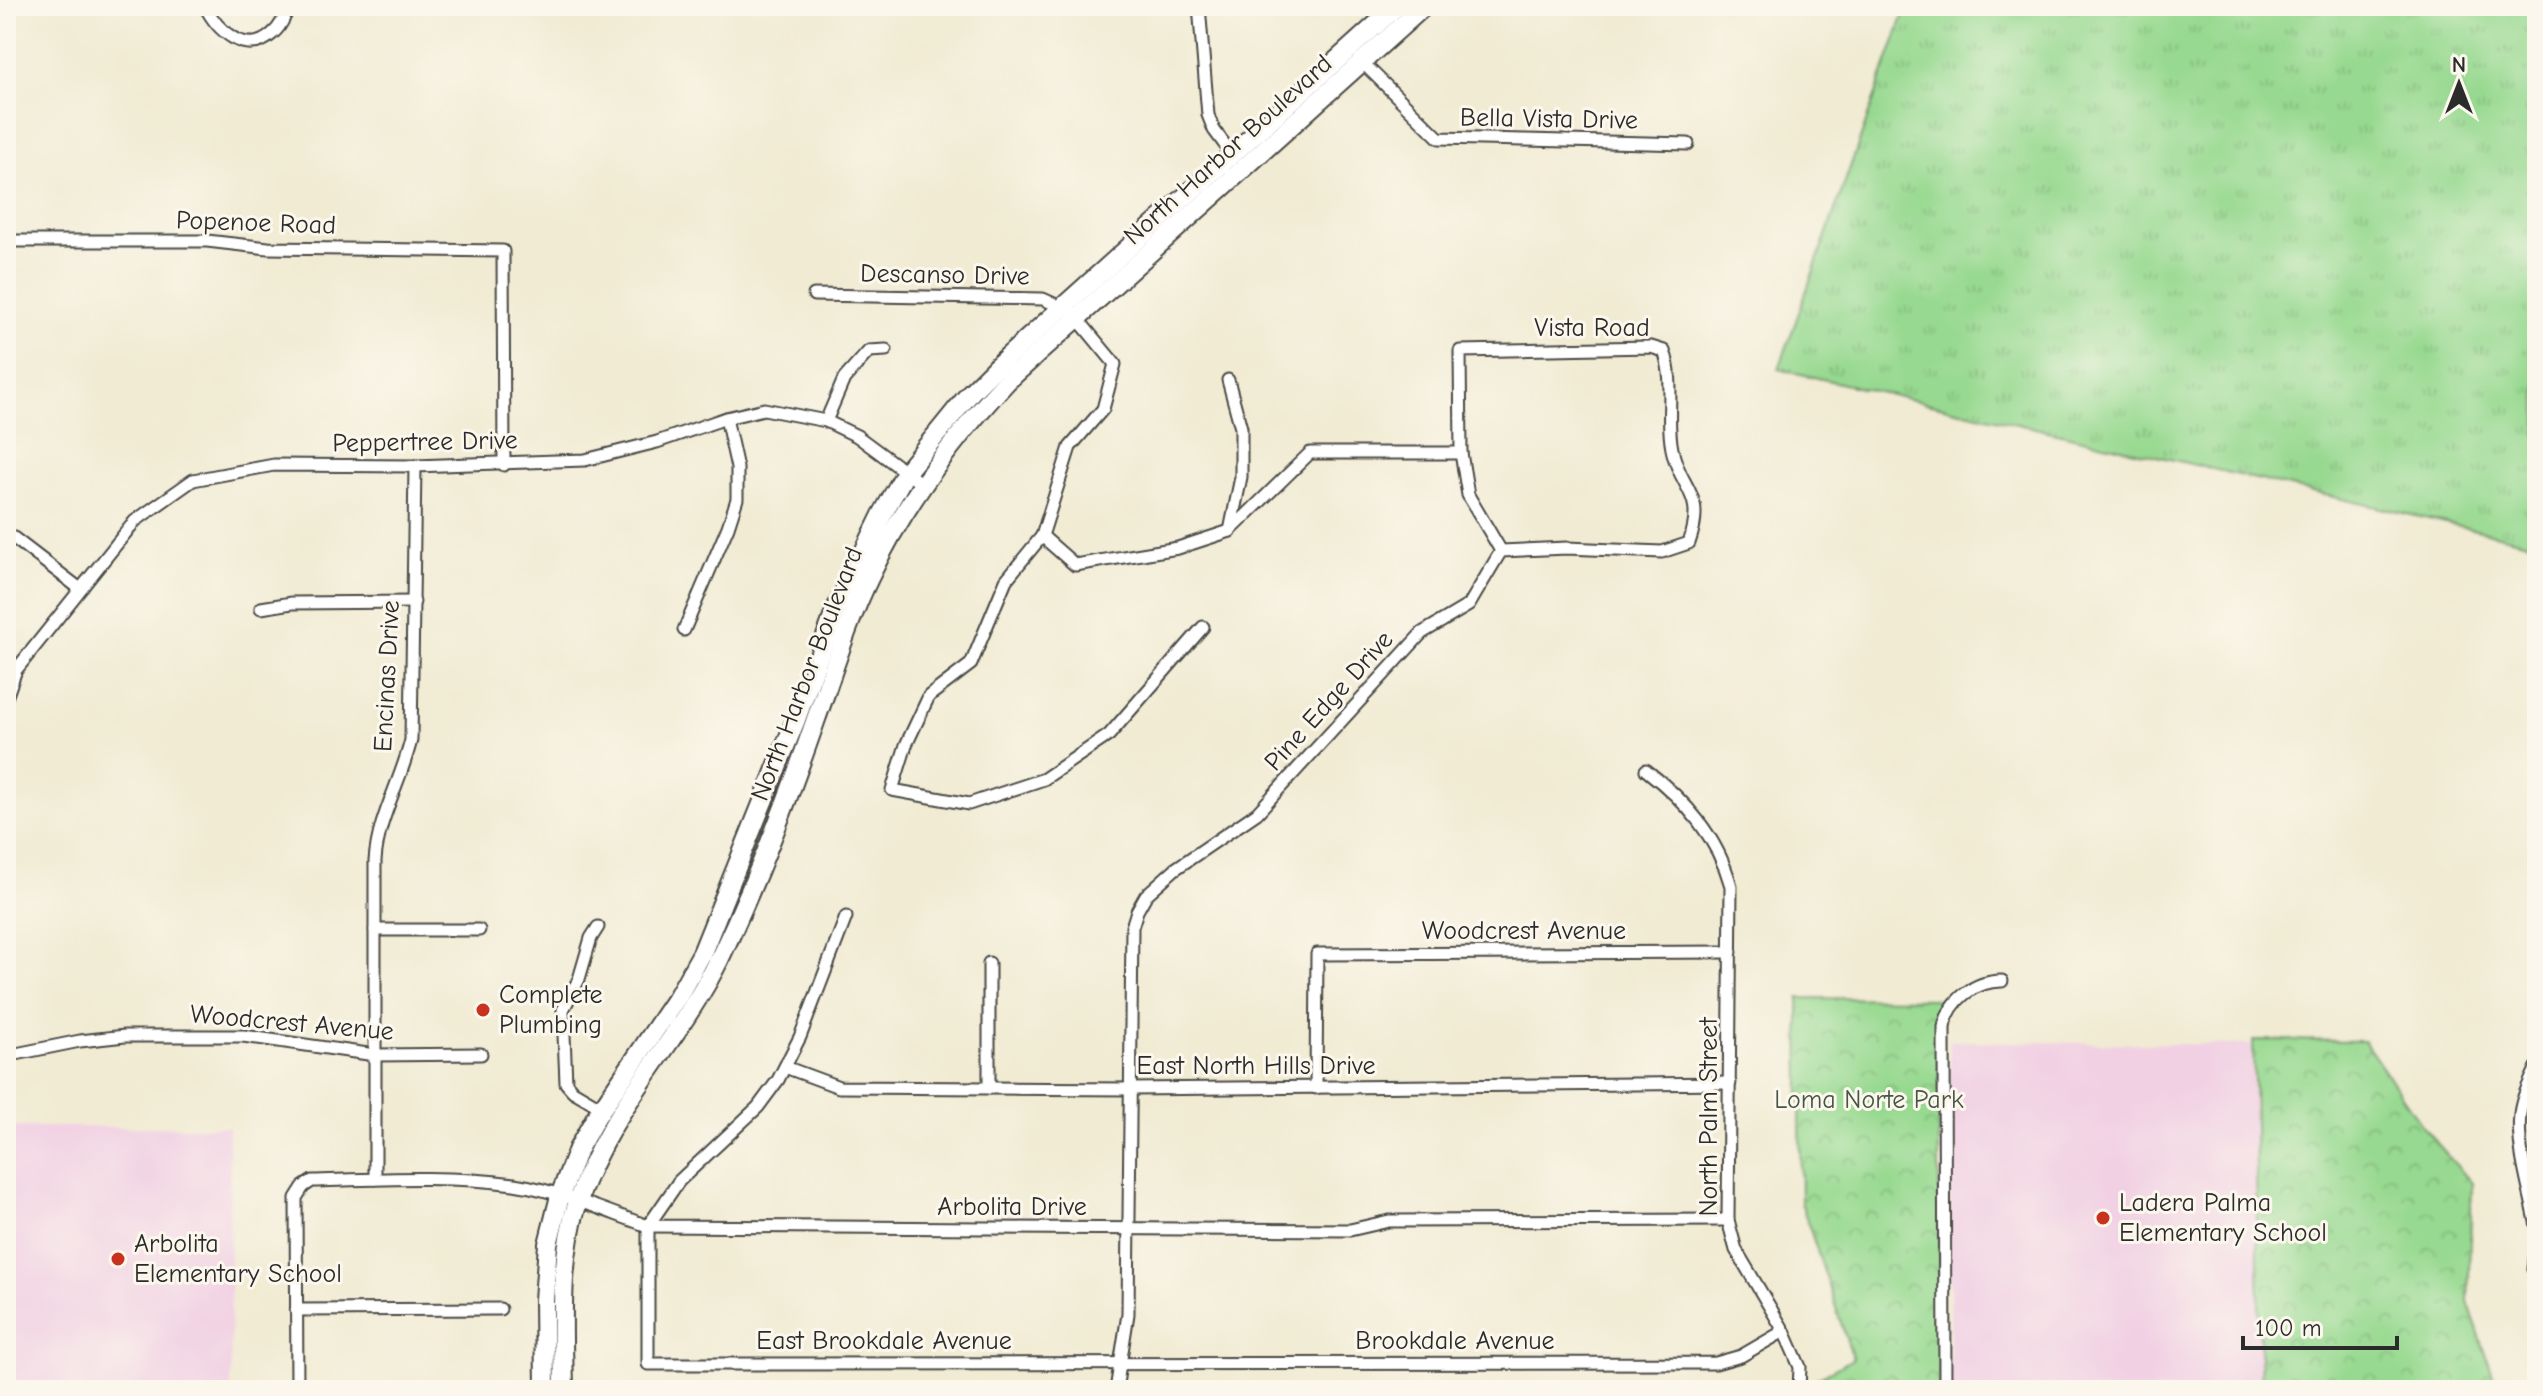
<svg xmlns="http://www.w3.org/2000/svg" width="2543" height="1396" font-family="'Comic Neue',sans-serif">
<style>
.built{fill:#f1d0e3}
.grass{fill:url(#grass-tufts);stroke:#61825e;stroke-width:2}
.park{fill:url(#park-crowns);stroke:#61825e;stroke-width:2}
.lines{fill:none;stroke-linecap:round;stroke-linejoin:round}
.minor-casing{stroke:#494844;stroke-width:15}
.primary-casing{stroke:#494844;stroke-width:22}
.minor{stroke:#fff;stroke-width:11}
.primary{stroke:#fff;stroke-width:18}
.poi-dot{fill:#c8321e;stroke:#fbf7ec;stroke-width:3}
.labels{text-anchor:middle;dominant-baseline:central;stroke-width:6;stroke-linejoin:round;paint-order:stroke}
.street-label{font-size:26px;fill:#2b2b2b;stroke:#fbf7ec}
.poi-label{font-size:26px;fill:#2b2b2b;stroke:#fbf7ec;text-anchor:start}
.park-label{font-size:26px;fill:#465644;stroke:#fbf7ec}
</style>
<defs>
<pattern id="grass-tufts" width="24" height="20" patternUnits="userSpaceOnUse" patternTransform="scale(2)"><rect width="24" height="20" fill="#97d990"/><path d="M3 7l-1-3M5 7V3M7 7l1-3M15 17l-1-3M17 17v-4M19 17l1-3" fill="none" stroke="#82ba7c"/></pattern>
<pattern id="park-crowns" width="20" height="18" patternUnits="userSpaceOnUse" patternTransform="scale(2)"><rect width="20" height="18" fill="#97d990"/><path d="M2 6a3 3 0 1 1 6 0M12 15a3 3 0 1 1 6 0" fill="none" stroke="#82ba7c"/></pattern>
</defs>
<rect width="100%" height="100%" fill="#fbf7ec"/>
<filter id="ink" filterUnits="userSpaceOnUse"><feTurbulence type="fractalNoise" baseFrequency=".0125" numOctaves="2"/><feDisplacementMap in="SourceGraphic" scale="16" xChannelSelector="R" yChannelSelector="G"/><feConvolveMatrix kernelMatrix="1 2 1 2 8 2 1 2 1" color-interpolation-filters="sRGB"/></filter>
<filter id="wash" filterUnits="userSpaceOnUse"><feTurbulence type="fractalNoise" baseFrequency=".006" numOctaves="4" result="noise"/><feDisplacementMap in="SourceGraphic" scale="32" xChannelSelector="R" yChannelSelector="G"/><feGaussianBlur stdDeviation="1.8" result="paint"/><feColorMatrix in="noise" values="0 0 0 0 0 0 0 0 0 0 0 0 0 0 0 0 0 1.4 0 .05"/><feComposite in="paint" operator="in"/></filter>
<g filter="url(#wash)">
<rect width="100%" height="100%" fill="#f1ebd3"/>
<g class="built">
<path d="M1950 1041 2251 1045 2261 1390H1950Z"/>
<path d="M6 1127H229L231 1390H6Z"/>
</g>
<path class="grass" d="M1907 6H2537V544L1779 369Z"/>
<g class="park">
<path d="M1799 998 1939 999V1390H1814V1380L1853 1359 1801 1202Z"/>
<path d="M2253 1040 2364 1041 2423 1127 2472 1183 2468 1301 2498 1390H2261Z"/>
</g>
</g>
<g filter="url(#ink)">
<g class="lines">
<defs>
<g id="minor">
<path d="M205 6C217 30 246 58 272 34 281 27 285 16 289 6"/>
<path d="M1199 6 1208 115 1214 130 1234 157"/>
<path d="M1359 59 1439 138 1688 144"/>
<path d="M6 241H207L268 248 503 251 504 465"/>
<path d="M814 295 1043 299 1072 312 1115 364 1103 409 1070 447 1042 536 1006 580 971 664 929 696 906 745 892 790 969 804 1044 779 1109 735 1203 627"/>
<path d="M1651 347 1664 351C1676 383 1665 416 1672 449 1680 491 1707 492 1689 543L1662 552 1567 548 1501 551 1468 495 1461 453 1460 351Z"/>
<path d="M1228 380 1241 428V477L1230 531"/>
<path d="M826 421 844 379 869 351 886 350"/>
<path d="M6 532 79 588"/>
<path d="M1042 536 1075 565 1178 548 1230 531 1310 453H1461"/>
<path d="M261 608 292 603 414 602"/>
<path d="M684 630 728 527 737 499V468L726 418"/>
<path d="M6 698 16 670 135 521 193 480 274 465 415 466 585 460 657 442 726 418 764 409 826 421 857 436 923 485"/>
<path d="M1646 770C1686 801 1717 836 1731 886L1728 1220 1736 1250 1784 1331 1800 1367 1799 1390"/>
<path d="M846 917 800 1037 778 1080 758 1107 679 1181 648 1226V1364L1716 1363 1741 1356 1784 1331"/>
<path d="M598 927 591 938 579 979 563 1010 566 1083 573 1091 602 1108"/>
<path d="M375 930H479"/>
<path d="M989 963V1088"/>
<path d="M6 1056 80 1041 125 1036H243L375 1055 481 1054"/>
<path d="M785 1067 839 1087 1131 1089 1730 1083"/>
<path d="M2537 1067C2530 1082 2522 1097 2520 1114 2516 1148 2531 1193 2537 1227"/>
<path d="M1316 1088 1317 954 1731 952"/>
<path d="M375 1179V861C378 817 401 782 411 740L415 466"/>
<path d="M2537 1240 2534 1269 2537 1294"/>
<path d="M296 1310 500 1309"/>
<path d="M297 1390 296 1198 303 1187 312 1181C379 1179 448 1175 514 1184 560 1191 605 1211 648 1226L1350 1230 1389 1221 1728 1220"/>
<path d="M1116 1390 1128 1314 1132 927 1137 911 1146 895 1175 869 1257 813 1422 633 1469 605 1501 551"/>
<path d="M1945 1390 1944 1027C1950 1000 1974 981 2002 981"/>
</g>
<g id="primary">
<path d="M545 1390 544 1300 548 1244 560 1196 578 1149 596 1117 678 996 702 953 795 722 836 609 882 515 906 472 971 392 994 369 1397 6"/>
<path d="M564 1390C563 1326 558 1260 579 1198 609 1109 678 1043 719 960 756 882 788 800 816 719 833 672 847 623 869 578 903 505 952 440 1007 381L1424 6"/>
</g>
</defs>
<use href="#minor" class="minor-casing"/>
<use href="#primary" class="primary-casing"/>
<use href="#minor" class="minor"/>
<use href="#primary" class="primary"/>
</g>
</g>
<g class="poi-dot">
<circle cx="483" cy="1010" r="8"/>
<circle cx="2103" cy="1218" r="8"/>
<circle cx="118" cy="1259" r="8"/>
</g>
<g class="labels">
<g class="street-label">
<text transform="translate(1549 119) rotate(1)">Bella Vista Drive</text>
<text transform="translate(1228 150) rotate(-42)">North Harbor Boulevard</text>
<text transform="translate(256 223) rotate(2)">Popenoe Road</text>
<text transform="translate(945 275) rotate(1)">Descanso Drive</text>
<text x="1592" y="328">Vista Road</text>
<text transform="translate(425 442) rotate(-1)">Peppertree Drive</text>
<text transform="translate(807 674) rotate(-69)">North Harbor Boulevard</text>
<text transform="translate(387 676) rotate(-87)">Encinas Drive</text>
<text transform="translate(1329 701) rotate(-48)">Pine Edge Drive</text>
<text x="1524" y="931">Woodcrest Avenue</text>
<text transform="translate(292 1023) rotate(5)">Woodcrest Avenue</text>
<text x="1256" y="1066">East North Hills Drive</text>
<text transform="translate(1709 1117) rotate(-90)">North Palm Street</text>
<text x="1012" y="1207">Arbolita Drive</text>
<text x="884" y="1341">East Brookdale Avenue</text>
<text x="1455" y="1341">Brookdale Avenue</text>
</g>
<g class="poi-label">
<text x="499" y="995">Complete<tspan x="499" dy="30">Plumbing</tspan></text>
<text x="2119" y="1203">Ladera Palma<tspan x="2119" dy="30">Elementary School</tspan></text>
<text x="134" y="1244">Arbolita<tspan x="134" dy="30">Elementary School</tspan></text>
</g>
<g class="park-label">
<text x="1869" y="1100">Loma Norte Park</text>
</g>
</g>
<rect width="2543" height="1396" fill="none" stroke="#fbf7ec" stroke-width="32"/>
<g transform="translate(2459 84)" stroke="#fbf7ec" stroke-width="6" paint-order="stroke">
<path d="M0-6L14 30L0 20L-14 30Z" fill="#2b2b2b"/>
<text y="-12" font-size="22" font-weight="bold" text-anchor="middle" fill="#2b2b2b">N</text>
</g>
<path d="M2243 1336v12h154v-12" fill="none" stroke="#2b2b2b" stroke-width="4"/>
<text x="2255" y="1336" font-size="24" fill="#2b2b2b" stroke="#fbf7ec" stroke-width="6" paint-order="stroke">100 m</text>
</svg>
